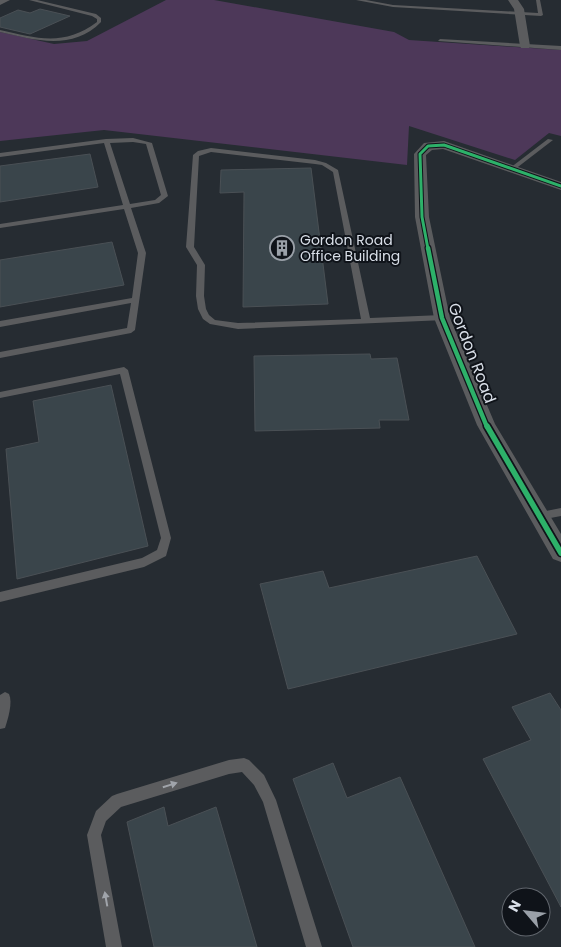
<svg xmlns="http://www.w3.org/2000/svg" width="561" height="947" font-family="Poppins,sans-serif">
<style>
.green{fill:#4d3859}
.building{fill:#3a454b;stroke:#4a5055}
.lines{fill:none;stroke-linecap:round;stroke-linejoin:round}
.lane{fill:#5b5c5e;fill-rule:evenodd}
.street{fill:#5b5c5e;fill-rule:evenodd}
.cycleway-far2-casing{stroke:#0f1319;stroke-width:5}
.cycleway-far1-casing{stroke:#0f1319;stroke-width:7}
.cycleway-casing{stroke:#0f1319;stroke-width:9}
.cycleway-far2{stroke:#2db169;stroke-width:3}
.cycleway-far1{stroke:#2db169;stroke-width:4.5}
.cycleway{stroke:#2db169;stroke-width:5.5}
.oneway{fill:#a0a4aa}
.labels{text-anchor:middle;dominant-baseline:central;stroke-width:4;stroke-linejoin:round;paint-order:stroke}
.far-poi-label{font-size:14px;fill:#d9dfe8;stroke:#0f1319;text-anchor:start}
.street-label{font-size:16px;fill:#d9dfe8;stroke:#0f1319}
</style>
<rect width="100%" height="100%" fill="#262c32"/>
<path class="green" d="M166 0H214L394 32 409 40 561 50V136L549 133 515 160 409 126 407 165 104 130 0 141V32L54 44 87 41Z"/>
<g class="building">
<path d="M40 9 70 16 30 34 0 27V18L18 10 30 13Z"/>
<path d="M90 154 98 187 0 202V166Z"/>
<path d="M311 168 328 304 243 307 244 192 220 193 221 170Z"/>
<path d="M112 242 124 285 0 307V260Z"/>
<path d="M370 354 371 359 397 358 409 420H379L380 428 255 431 254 356Z"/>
<path d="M111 385 148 546 17 579 6 449 39 442 33 401Z"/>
<path d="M477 556 517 634 288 689 260 584 323 571 329 588Z"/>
<path d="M550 693 561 710V907L483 759 531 740 512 707Z"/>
<path d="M333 763 347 798 400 777 475 947H353L293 779Z"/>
<path d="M164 807 168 826 216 807 257 947H154L127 822Z"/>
</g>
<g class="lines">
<g class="lane">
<path d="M29 0H37L96 14 101 18V22C73 51 34 40 0 32V30C36 38 64 47 97 22V19L92 16Z"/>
<path d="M356 0H366L393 5 538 13 536 0H540L543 15 541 16 393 7Z"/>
<path d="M440 39 561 46V50L438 41Z"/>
<path d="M133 138 152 143 168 196 159 203 131 208 146 253 135 330 131 333 0 358V352L127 328 131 303 0 327V321L132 298 138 253 124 209 0 228V224L123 205 104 143 0 157V153L106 139ZM133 142 146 144 161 195 155 200 130 204 110 143Z"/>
<path d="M548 139 553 140 514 170H510V168Z"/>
<path d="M211 148 315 160 326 163 338 170 370 318 442 315 446 318 445 320 238 329 210 324 203 319 198 309 196 296 197 265 186 247 193 155 198 151ZM211 152 315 164 322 165 333 172 361 319 238 323 215 320 209 315 206 309 204 296 205 265 194 247 199 156Z"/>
<path d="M124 367 128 370 171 538 166 556 144 567 0 602V592L142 558 157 550 161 538 120 374 0 398V392Z"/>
<path d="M561 508V516L540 520 536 519 535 516 536 513Z"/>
<path d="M5 692 9 694C13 702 8 719 5 728L0 729V695Z"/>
<path d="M244 758 249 760 264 775 276 800 322 947H306L263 802 254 785 242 772 229 774 121 807 106 821 101 835 122 947H106L87 835 96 811 112 796 117 794 229 760Z"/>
</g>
<g class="street">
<path d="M0 0H10L0 5Z"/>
<path d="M508 0H518L524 9 530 46 529 48H521L520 46 514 9Z"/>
<path d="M444 141 561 182V190L443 149 432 150 426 155 429 217 450 318 495 424 561 534V562L553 559 477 425 434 318 415 217 414 154 424 143Z"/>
</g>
<defs>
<path id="cycleway-far2" d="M428 249 422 217 420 154 428 146 444 145 561 186"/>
<path id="cycleway-far1" d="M428 248 442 318 487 427"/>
<path id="cycleway" d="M487 426 561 553"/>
</defs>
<use href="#cycleway-far2" class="cycleway-far2-casing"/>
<use href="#cycleway-far1" class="cycleway-far1-casing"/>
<use href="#cycleway" class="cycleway-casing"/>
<use href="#cycleway-far2" class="cycleway-far2"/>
<use href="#cycleway-far1" class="cycleway-far1"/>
<use href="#cycleway" class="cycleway"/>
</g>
<defs><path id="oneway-solid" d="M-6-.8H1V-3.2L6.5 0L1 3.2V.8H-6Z" transform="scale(1.25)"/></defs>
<g class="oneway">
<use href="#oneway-solid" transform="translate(170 785) rotate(-17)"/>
<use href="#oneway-solid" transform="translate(106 899) rotate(-100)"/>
</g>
<defs>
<symbol id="building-ring" viewBox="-11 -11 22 22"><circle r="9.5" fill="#0f1319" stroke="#9aa0a8" stroke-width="1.5"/><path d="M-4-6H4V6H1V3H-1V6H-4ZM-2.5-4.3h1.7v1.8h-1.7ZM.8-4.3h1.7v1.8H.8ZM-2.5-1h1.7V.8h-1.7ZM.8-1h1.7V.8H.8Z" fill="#9aa0a8"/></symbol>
</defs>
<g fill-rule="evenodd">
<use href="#building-ring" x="268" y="234" width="28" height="28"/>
</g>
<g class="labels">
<g class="far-poi-label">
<text x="300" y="240">Gordon Road<tspan x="300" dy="16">Office Building</tspan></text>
</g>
<g class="street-label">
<text transform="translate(472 353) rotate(69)">Gordon Road</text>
</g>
</g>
<g transform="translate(526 912) rotate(298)"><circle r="24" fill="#0f1319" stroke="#60656c"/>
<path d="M0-4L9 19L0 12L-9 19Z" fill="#9aa0a8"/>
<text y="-8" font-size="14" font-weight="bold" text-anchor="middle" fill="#d9dfe8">N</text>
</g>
</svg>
